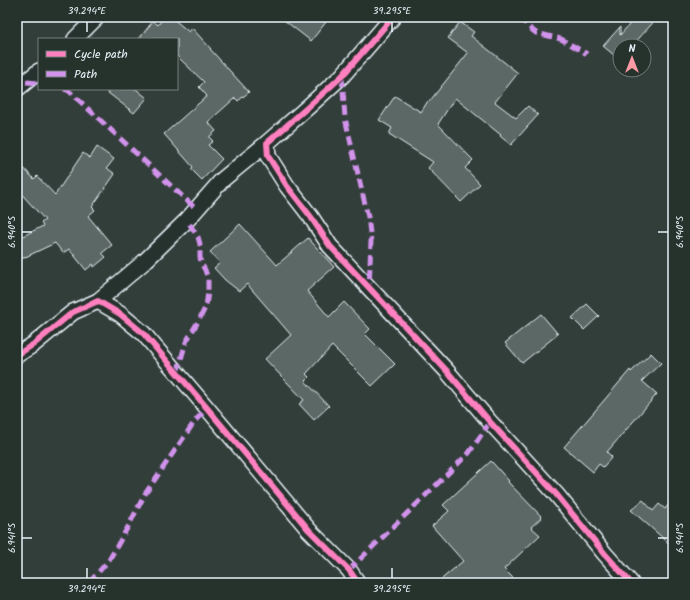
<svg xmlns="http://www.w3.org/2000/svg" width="690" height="600" font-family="Kalam,sans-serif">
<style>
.building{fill:#5c6865;stroke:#e8f1f8}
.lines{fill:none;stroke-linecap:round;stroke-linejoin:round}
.minor-casing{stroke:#e8f1f8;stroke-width:18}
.minor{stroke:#26332d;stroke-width:15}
.quiet{stroke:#d193ec;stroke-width:5;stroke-dasharray:10 5;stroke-linecap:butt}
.cycleway-casing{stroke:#26332d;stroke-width:8}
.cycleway{stroke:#ff80c0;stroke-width:6}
.ticks{fill:none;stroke:#e8f1f8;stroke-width:1.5}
.neatline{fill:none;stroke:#e8f1f8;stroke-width:1.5}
.ticks-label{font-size:10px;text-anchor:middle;fill:#e8f1f8}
</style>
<rect width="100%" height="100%" fill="#323e39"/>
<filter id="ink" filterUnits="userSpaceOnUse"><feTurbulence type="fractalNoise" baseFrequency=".025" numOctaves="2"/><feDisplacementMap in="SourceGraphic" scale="8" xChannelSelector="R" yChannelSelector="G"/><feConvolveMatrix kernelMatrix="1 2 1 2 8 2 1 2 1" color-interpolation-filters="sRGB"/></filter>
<g filter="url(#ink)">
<g class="building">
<path d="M164 17H171L189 32 192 28 211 49H210L249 92 238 101 235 98 208 122 216 131 209 137 213 141 208 145 222 159 202 180 191 169 193 167 164 134 207 96 199 87 204 82 177 56V39H139L153 21 158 25Z"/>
<path d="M280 17H330L311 41Z"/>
<path d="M636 17H658L632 46H620V60L603 46 620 27V35Z"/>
<path d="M460 22 474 32 471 36 518 73 495 102 516 118 528 106 538 115 511 145 500 136 501 135 455 98 438 124 473 160 465 168 480 184 461 202 428 168 433 162 389 134 392 128 379 120 395 96 421 112 428 101 429 102 468 53 448 38Z"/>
<path d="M103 89H136L147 98 134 113Z"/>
<path d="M97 147 114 159 107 168 115 174 92 207 95 210 88 216 112 245 102 253 106 257 94 267 93 264 86 270 69 249 63 253 55 243 17 261V239L43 226 41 223 45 220 17 189V161L34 179 37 176 55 195 83 153 90 158Z"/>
<path d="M240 224 277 265 308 238 334 267 307 291 329 317 344 302 370 329 365 334 395 364 372 386 332 346 306 374 309 377 305 381 329 406 314 420 299 404 304 400 265 359 291 335 247 284 239 291 225 280 214 268 220 263 210 252Z"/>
<path d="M587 304 599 316 584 330 572 318Z"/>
<path d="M541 314 558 334 522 363 505 343Z"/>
<path d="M651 353 661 363 642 381 657 394 607 452 612 457 603 467 599 464 593 472 564 447 630 370 631 372Z"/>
<path d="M491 461 509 481 508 482 542 517 531 527 540 535 504 569 518 583H437L463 561 432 526 449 511 443 505Z"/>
<path d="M673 499V547L631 510 643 500 653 511 659 504 665 509Z"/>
</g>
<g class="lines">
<defs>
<g id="minor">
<path d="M393 17 342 76 309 106 267 143 268 156 287 186 311 217 330 246 446 370 490 422 556 494 605 554 631 583"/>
<path d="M75 39 97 17"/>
<path d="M17 89 39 71"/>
<path d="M98 301 144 262 187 220 222 180 267 143"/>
<path d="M17 355 34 344 73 312 98 301 120 314 143 333 207 408 309 530 349 570 358 583"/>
</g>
</defs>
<use href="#minor" class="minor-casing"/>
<use href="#minor" class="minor"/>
<g class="quiet">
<path d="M91 17 92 23"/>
<path d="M519 17 531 29 536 33 561 39 587 54"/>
<path d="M342 76 345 118 368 217 371 241 369 288"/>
<path d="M26 82 39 83"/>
<path d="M64 89 69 91 196 209"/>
<path d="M177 373 186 342 199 320 206 306 208 292V279L205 270 201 263 200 257V244L198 237 187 220"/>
<path d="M349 570 469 453 490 422"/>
<path d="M89 583 109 560 129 525 145 494 195 421 207 408"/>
</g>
<defs>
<g id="cycleway">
<path d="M393 17 342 76 309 106 267 143 268 156 287 186 311 217 330 246 446 370 490 422 556 494 605 554 631 583"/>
<path d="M17 355 34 344 73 312 98 301 120 314 143 333 207 408 309 530 349 570 358 583"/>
</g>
</defs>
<use href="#cycleway" class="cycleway-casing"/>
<use href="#cycleway" class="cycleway"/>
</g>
</g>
<path class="ticks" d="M87 22V32M392 22V32M22 232H32M658 232H668M22 538H32M658 538H668M87 568V578M392 568V578"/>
<rect width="690" height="600" fill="none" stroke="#26332d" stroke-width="44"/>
<rect x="38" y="38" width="140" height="52" fill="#26332d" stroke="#747f7e"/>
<rect x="46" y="51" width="20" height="6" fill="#ff80c0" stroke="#747f7e"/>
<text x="74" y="58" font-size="12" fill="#e8f1f8">Cycle path</text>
<rect x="46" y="71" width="20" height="6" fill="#d193ec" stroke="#747f7e"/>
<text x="74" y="78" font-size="12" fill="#e8f1f8">Path</text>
<g transform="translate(632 58)"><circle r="19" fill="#26332d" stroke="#747f7e"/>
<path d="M0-3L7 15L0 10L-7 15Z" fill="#ff9aa2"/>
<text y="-6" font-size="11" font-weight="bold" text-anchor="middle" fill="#e8f1f8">N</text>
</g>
<rect x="22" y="22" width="646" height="556" class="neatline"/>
<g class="ticks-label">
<text x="87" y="14">39.294°E</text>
<text x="392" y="14">39.295°E</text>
<text transform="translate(11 232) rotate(-90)" y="4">6.940°S</text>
<text transform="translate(679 232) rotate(-90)" y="4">6.940°S</text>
<text transform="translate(11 538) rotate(-90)" y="4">6.941°S</text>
<text transform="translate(679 538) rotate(-90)" y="4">6.941°S</text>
<text x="87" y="592">39.294°E</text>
<text x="392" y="592">39.295°E</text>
</g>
</svg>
